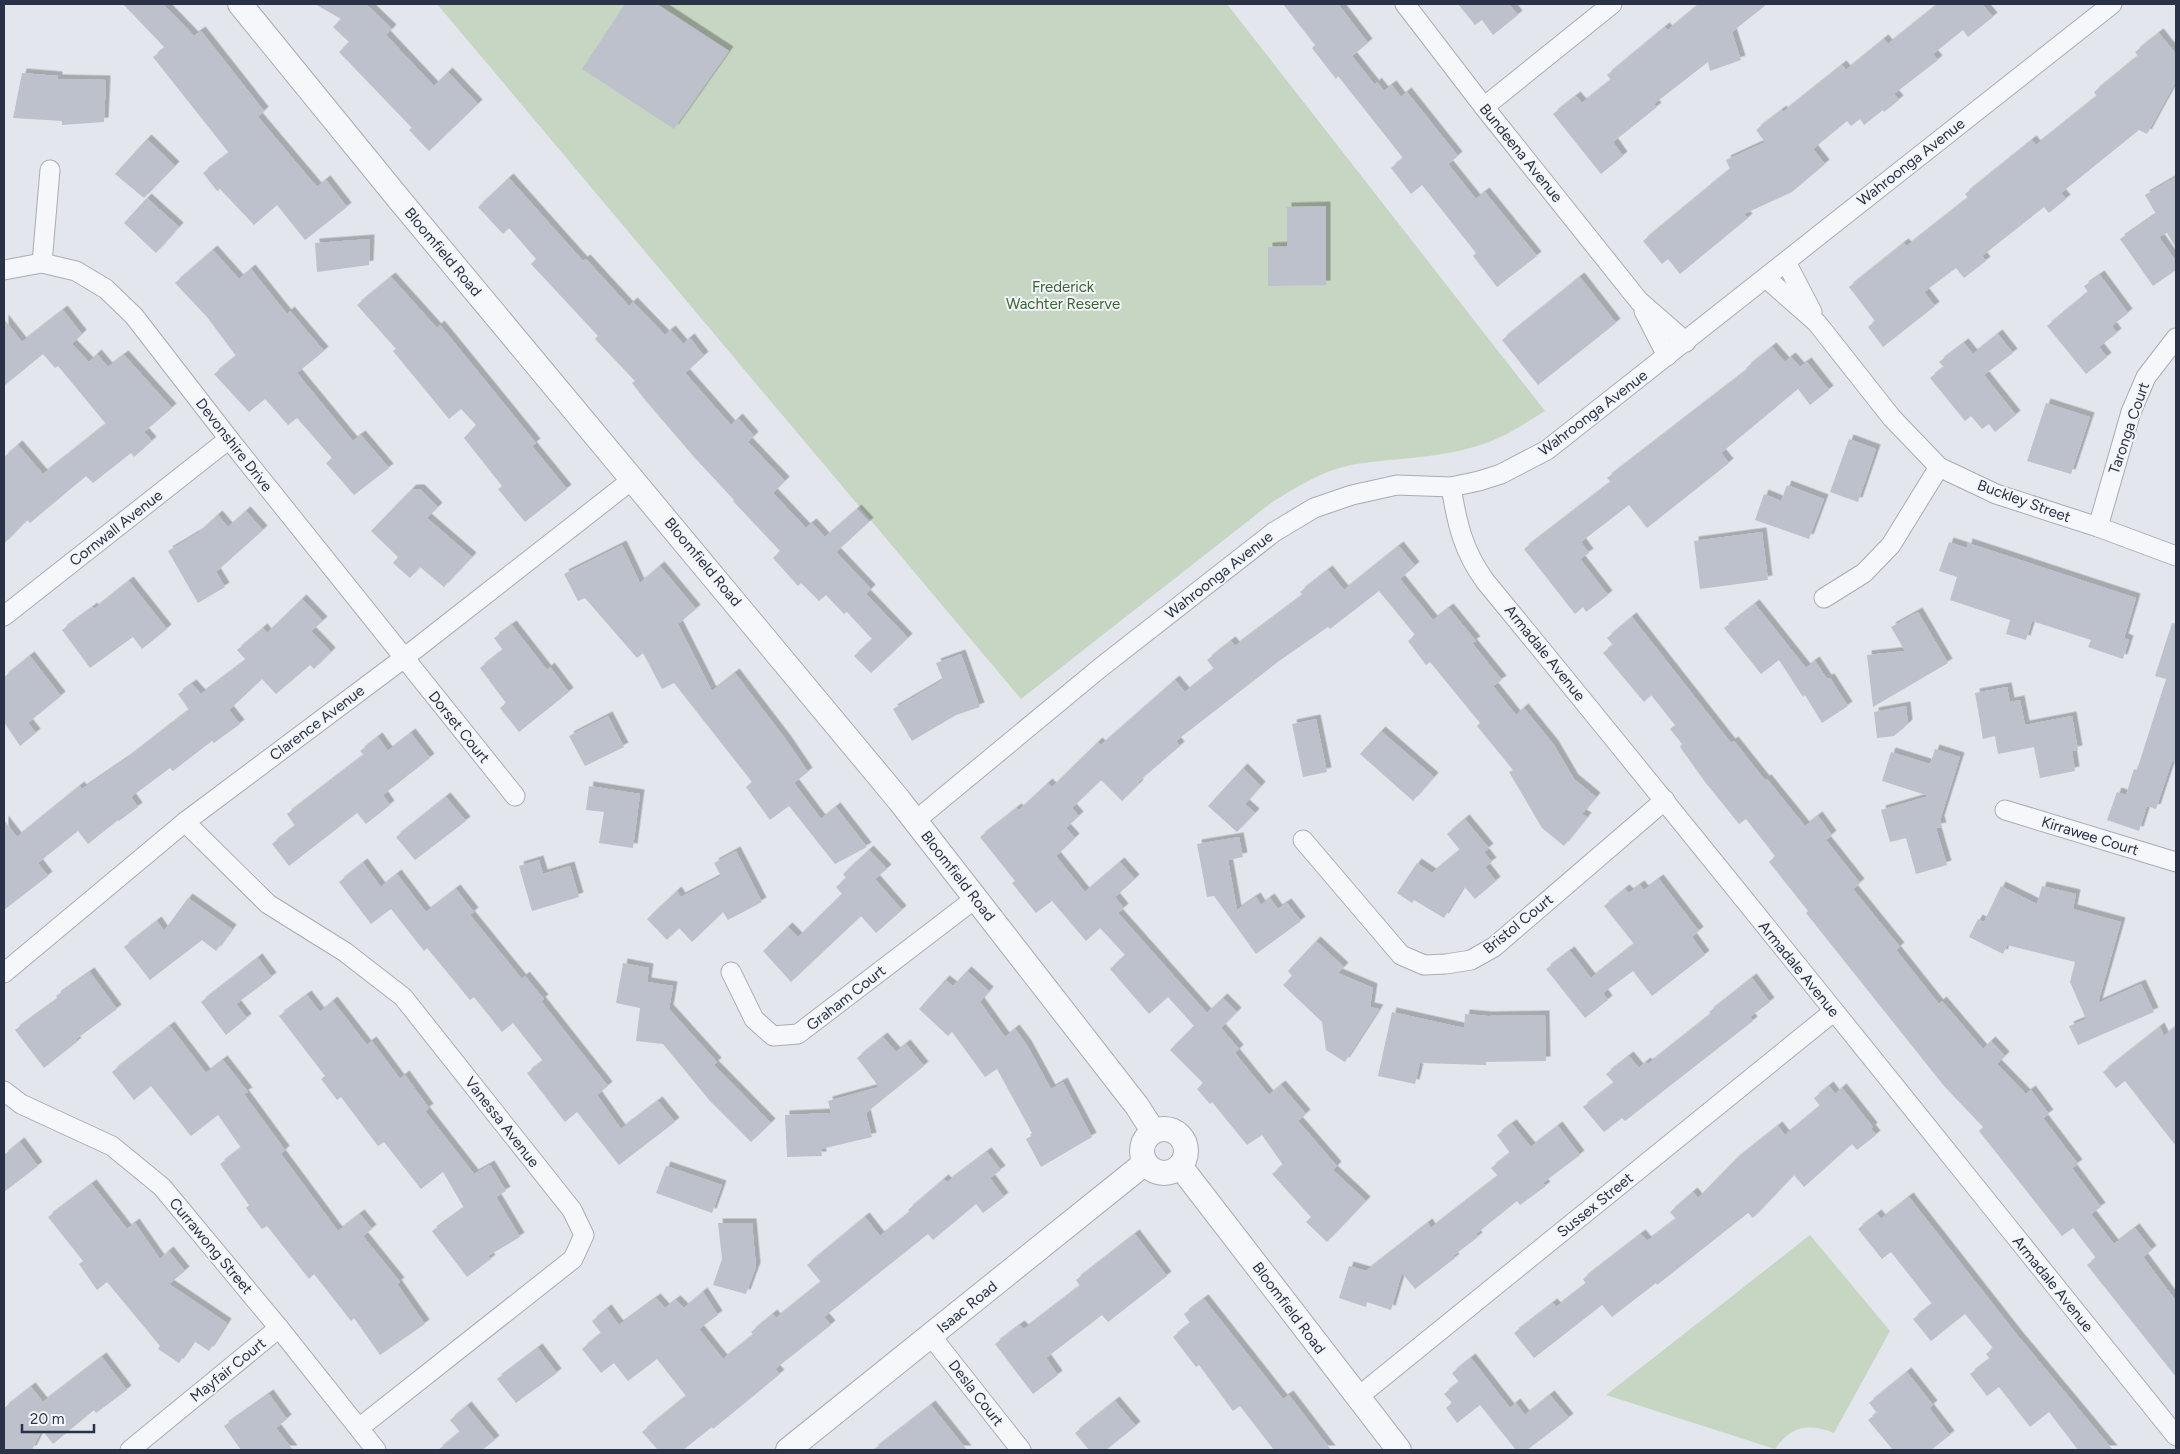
<svg xmlns="http://www.w3.org/2000/svg" width="2180" height="1454" font-family="Figtree,sans-serif">
<style>
.green{fill:#c7d6c3}
.building{fill:#bcc1cc;filter:url(#shadow)}
.lines{fill:none;stroke-linecap:round;stroke-linejoin:round}
.minor-casing{stroke:#a7acb7;stroke-width:21}
.tertiary-casing{stroke:#a7acb7;stroke-width:26}
.minor{stroke:#f6f7fa;stroke-width:19}
.tertiary{stroke:#f6f7fa;stroke-width:24}
.labels{text-anchor:middle;dominant-baseline:central;stroke-width:4;stroke-linejoin:round;paint-order:stroke}
.street-label{font-size:15px;fill:#293246;stroke:#f3f5f9}
.park-label{font-size:15px;fill:#3b6335;stroke:#f3f5f9}
</style>
<defs>
<filter id="shadow"><feDropShadow dx="4.5" dy="-4.5" stdDeviation="0" flood-color="#0004"/></filter>
</defs>
<rect width="100%" height="100%" fill="#e3e6ec"/>
<g class="green">
<path d="M437 4H1227L1545 411C1523 425 1500 440 1474 447 1436 458 1396 458 1357 464 1325 469 1298 486 1271 503L1021 699Z"/>
<path d="M1810 1235 1890 1331 1834 1433C1808 1423 1791 1426 1775 1449L1606 1395Z"/>
</g>
<g class="building">
<path d="M123 4H163L194 36 201 31 264 111 258 117 317 187 326 180 347 207 305 240 277 205 254 225 220 189 217 191 203 173 229 153 153 57 165 48Z"/>
<path d="M315 4H366L392 29 386 35 434 86 448 72 478 104 429 151 409 130 412 128 339 52 349 42 333 27 341 19Z"/>
<path d="M625 4H657L729 51 674 129 582 69Z"/>
<path d="M1283 4H1338L1368 43 1352 56 1375 85 1377 82 1384 91 1392 85 1401 97 1407 92 1458 156 1448 164 1476 199 1485 192 1537 256 1497 287 1473 256 1476 253 1422 185 1411 194 1391 168 1403 158 1338 76 1336 79 1312 48 1315 45Z"/>
<path d="M1458 4H1509L1518 15 1493 35 1482 20 1475 25Z"/>
<path d="M1699 4H1767L1732 32 1741 60 1710 71 1708 62 1654 104 1657 107 1613 142 1623 156 1601 174 1553 114 1576 96 1582 103 1611 80 1607 75 1665 27 1668 30Z"/>
<path d="M1938 4H1982L1993 17 1968 37 1963 30 1933 54 1938 60 1894 94 1899 100 1884 112 1883 110 1864 125 1860 119 1851 126 1847 121 1813 149 1825 164 1792 192 1744 214 1748 218 1680 274 1668 259 1662 264 1643 241 1730 169 1726 160 1765 142 1756 130 1782 110 1783 112 1842 65 1846 70 1884 39 1888 44Z"/>
<path d="M2159 33 2176 54V81L2147 134 2139 130 2061 193 2066 199 2049 213 2044 207 1982 256 1986 261 1964 278 1956 268 1924 292 1935 306 1883 347 1868 327 1875 321 1849 287 1904 243 1907 246 1968 198 1965 194 2032 140 2036 145 2097 96 2094 92 2138 56 2135 52Z"/>
<path d="M22 73 58 76V79L106 80 104 122 62 125V121L13 118Z"/>
<path d="M147 139 175 166 144 198 115 174Z"/>
<path d="M2176 177V248L2167 233 2159 237 2176 261V270L2153 286 2120 239 2156 214 2145 195Z"/>
<path d="M509 178 583 261 586 259 629 306 633 302 665 335 671 330 683 344 690 338 704 356 685 373 731 425 738 418 754 436 748 442 785 481 773 493 806 528 812 523 825 537 857 509 869 522 836 552 871 589 866 594 908 638 871 673 854 656 872 639 847 612 844 614 826 595 819 601 801 583 798 586 773 558 780 551 733 501 734 500 694 457 646 401 632 383 635 381 595 339 598 336 531 264 536 259 509 228 503 234 478 207Z"/>
<path d="M147 198 179 227 156 253 124 223Z"/>
<path d="M1326 206V285L1268 286V247L1287 246V207Z"/>
<path d="M370 239 369 265 317 272 315 243Z"/>
<path d="M213 250 239 279 251 269 287 314 290 311 324 351 297 373 353 441 361 435 389 468 354 495 326 463 332 458 297 418 288 425 265 399 249 412 214 374 236 356 207 317 175 283Z"/>
<path d="M2100 275 2128 313 2112 326 2117 333 2099 347 2107 357 2086 374 2047 326 2088 292 2084 286Z"/>
<path d="M391 277 437 328 440 325 536 443 532 446 567 489 525 522 498 489 502 486 464 438 476 425 461 409 449 419 393 351 396 349 357 305Z"/>
<path d="M1580 277 1616 323 1538 385 1502 340Z"/>
<path d="M63 310 82 334 72 344 89 362 97 354 108 367 124 355 172 408 144 432 152 441 134 457 131 453 93 483 86 476 30 523 27 520 4 544V457L18 445 43 474 106 424 58 366 55 368 43 354 4 386V319L22 342Z"/>
<path d="M1998 334 2013 353 1984 375 2016 415 1995 432 1989 424 1982 429 1971 416 1965 421 1930 378 1944 367 1939 362 1964 343 1973 354Z"/>
<path d="M1772 347 1785 362 1791 357 1800 367 1807 362 1829 390 1810 405 1798 389 1721 453 1729 463 1647 528 1629 505 1581 542 1589 553 1580 559 1608 595 1586 612 1583 607 1575 614 1524 549 1611 482 1607 478 1747 370 1746 368Z"/>
<path d="M2046 403 2090 417 2071 474 2027 461Z"/>
<path d="M1849 439 1876 449 1858 502 1830 492Z"/>
<path d="M1787 485 1824 499 1809 539 1755 520 1764 494 1781 501Z"/>
<path d="M412 489H420L438 507 427 518 472 557 444 587 420 567 410 578 393 563 398 557 371 531Z"/>
<path d="M246 511 263 530 216 572 225 587 198 603 168 551 198 533 218 515 228 527Z"/>
<path d="M1762 532 1768 580 1700 589 1694 541Z"/>
<path d="M1949 542 1967 548 1968 543 2136 598 2124 638 2129 640 2123 659 2088 647 2091 640 2032 621 2026 640 2006 634 2010 620 1950 600 1957 577 1939 571Z"/>
<path d="M622 545 640 583 660 566 696 609 678 624 712 691 735 673 787 741 808 772 794 783 821 819 836 807 867 847 835 864 789 806 770 820 746 787 752 782 674 683 662 689 643 653 637 658 585 598 578 601 564 574Z"/>
<path d="M1399 546 1415 566 1400 579 1433 620 1449 608 1476 641 1472 643 1502 680 1493 686 1516 715 1524 708 1554 745 1574 779 1596 797 1582 814 1587 817 1564 846 1542 828 1509 772 1513 770 1477 726 1480 723 1430 662 1426 665 1408 641 1415 635 1379 591 1330 629 1328 627 1279 661 1176 741 1180 746 1138 782 1139 784 1122 801 1101 780 1072 808 1079 816 1066 828 1075 838 1056 856 1085 892 1120 862 1135 879 1115 897 1124 908 1118 913 1207 1013 1223 998 1237 1012 1221 1028 1239 1049 1235 1053 1269 1095 1281 1085 1306 1114 1298 1121 1337 1166 1333 1170 1366 1201 1327 1242 1306 1222 1311 1217 1272 1174 1283 1165 1262 1135 1247 1145 1212 1102 1210 1104 1197 1089 1203 1083 1170 1050 1194 1026 1168 997 1149 1014 1110 969 1125 955 1100 928 1086 941 1052 901 1036 913 1012 883 1015 881 980 837 1017 808 1019 810 1048 783 1052 787 1098 742 1101 745 1175 680 1185 692 1214 669 1207 660 1231 641 1235 646 1303 595 1300 592 1328 570 1344 590Z"/>
<path d="M129 581 167 629 142 649 133 637 90 668 62 630 93 607 94 609Z"/>
<path d="M302 599 323 621 311 631 331 652 314 669 310 665 276 694 262 679 229 710 240 724 214 743 212 741 173 771 170 768 131 797 138 807 119 821 118 820 88 844 78 831 38 863 48 876 4 910V820L17 837 80 786 82 789 126 759 189 710 178 694 192 684 201 694 246 660 237 650 263 628 267 633Z"/>
<path d="M1755 604 1806 668 1815 661 1827 679 1830 678 1848 706 1822 723 1805 695 1803 697 1779 660 1761 674 1724 628Z"/>
<path d="M1918 612 1948 663 1873 707 1867 655 1905 651 1891 627Z"/>
<path d="M1632 617 1731 743 1734 741 1765 780 1767 779 1805 826 1818 816 1832 835 1826 840 1860 883 1853 889 1900 947 1896 950 1939 1004 1942 1001 1983 1049 1991 1041 2005 1056 1997 1064 2026 1094 2031 1090 2049 1114 2043 1118 2078 1164 2072 1168 2101 1207 2091 1214 2114 1244 2135 1228 2152 1250 2143 1257 2176 1301V1377L2087 1265 2096 1258 2073 1228 2062 1236 1979 1131 1983 1127 1944 1086 1806 913 1808 911 1769 862 1775 856 1746 819 1739 824 1705 782 1680 747 1682 744 1670 729 1675 725 1651 695 1644 702 1603 653 1613 645 1607 638Z"/>
<path d="M2172 623 2176 624V763L2172 761 2156 809 2147 806 2139 831 2107 820 2117 792 2126 795 2134 769 2137 770 2166 679 2155 676Z"/>
<path d="M512 625 547 670 550 667 569 692 519 732 500 708 506 703 480 668 503 650 494 638Z"/>
<path d="M961 654 980 707 956 715 912 741 893 709 943 680 936 663Z"/>
<path d="M30 656 61 696 28 723 36 733 20 746 4 722V677Z"/>
<path d="M2007 687 2010 702 2020 700 2025 725 2072 716 2078 750 2072 751 2075 771 2040 778 2034 747 1998 754 1995 736 1983 739 1975 693Z"/>
<path d="M1906 706 1908 724 1894 736 1877 738 1874 712Z"/>
<path d="M608 716 624 747 585 766 569 736Z"/>
<path d="M1316 719 1327 772 1303 777 1292 724Z"/>
<path d="M1381 731 1434 777 1413 801 1360 754Z"/>
<path d="M411 733 430 758 383 795 390 805 366 824 357 813 289 866 272 844 295 826 287 814 364 755 360 751 378 737 388 751Z"/>
<path d="M1935 749 1960 757 1940 820 1942 827 1936 828 1947 865 1916 874 1906 838 1890 842 1881 810 1929 796 1882 781 1891 752 1930 764Z"/>
<path d="M1243 768 1261 786 1245 804 1255 813 1237 832 1208 806Z"/>
<path d="M589 786 640 794 633 848 599 843 604 812 586 810Z"/>
<path d="M446 797 466 821 415 860 396 837Z"/>
<path d="M1465 819 1489 848 1484 852 1492 862 1485 867 1496 881 1475 899 1464 886 1444 918 1414 900 1412 903 1397 893 1417 863 1432 873 1460 850 1447 834Z"/>
<path d="M1239 837 1243 857 1228 860 1237 910 1256 897 1261 905 1270 898 1278 909 1287 903 1301 921 1256 954 1214 896 1207 897 1197 844Z"/>
<path d="M869 850 887 869 875 879 902 910 876 933 861 916 791 982 763 951 788 927 798 937 842 894 836 887 846 878 843 874Z"/>
<path d="M736 851 762 902 728 920 723 912 692 942 679 928 667 940 647 919 677 891 681 897 721 876 714 863Z"/>
<path d="M539 860 543 874 570 866 579 897 532 911 519 866Z"/>
<path d="M363 863 381 887 397 874 426 912 456 889 474 912 470 915 522 979 525 976 544 999 541 1001 608 1086 597 1095 621 1129 658 1101 675 1122 619 1165 577 1112 565 1122 527 1073 543 1061 513 1023 502 1032 474 997 470 1000 427 948 424 951 391 909 371 924 339 882Z"/>
<path d="M1659 879 1699 931 1692 937 1705 955 1652 996 1633 971 1603 993 1608 1000 1585 1018 1546 969 1570 951 1591 978 1634 944 1604 906 1625 889 1629 893 1640 885 1644 890Z"/>
<path d="M2001 886 2037 904 2042 886 2076 894 2073 909 2121 922 2098 1003 2141 984 2154 1012 2078 1045 2069 1026 2086 1019 2070 982 2075 962 2007 945 2003 954 1969 937 1978 919 1984 922Z"/>
<path d="M188 898 232 929 216 951 202 940 150 980 124 947 157 921 164 931Z"/>
<path d="M1316 941 1344 967 1338 973 1373 988 1370 1007 1379 1009 1345 1062 1326 1050 1322 1022 1283 985 1292 976 1288 971Z"/>
<path d="M258 958 272 977 236 1004 247 1018 226 1035 201 1002Z"/>
<path d="M623 963 649 968 647 982 673 986 669 1009 717 1062 714 1065 771 1123 751 1142 710 1101 663 1044 636 1041 640 1008 616 1003Z"/>
<path d="M967 971 989 991 980 1002 1005 1037 1015 1029 1027 1045 1051 1089 1063 1082 1092 1137 1041 1167 1026 1139 1033 1135 997 1069 985 1077 952 1032 948 1036 919 1009 945 980 953 986Z"/>
<path d="M90 972 117 1009 75 1040 77 1042 44 1068 15 1030 58 999 56 996Z"/>
<path d="M1752 978 1770 1002 1750 1017 1753 1021 1625 1121 1622 1118 1604 1132 1583 1107 1614 1083 1606 1074 1629 1056 1639 1068 1646 1062 1648 1064 1711 1014 1709 1012Z"/>
<path d="M307 995 320 1012 333 1001 367 1045 372 1041 400 1079 405 1075 429 1108 425 1111 474 1174 490 1165 506 1191 496 1197 520 1237 488 1256 491 1259 467 1277 432 1231 464 1208 443 1172 421 1189 384 1142 378 1146 341 1097 337 1100 321 1079 325 1076 279 1016Z"/>
<path d="M1392 1012 1464 1028 1465 1014 1488 1016 1545 1015 1546 1061 1486 1062V1065L1420 1063 1415 1084 1378 1076Z"/>
<path d="M170 1026 206 1073 223 1060 248 1092 244 1094 285 1150 281 1154 338 1231 360 1214 372 1229 363 1236 400 1282 397 1284 425 1324 380 1355 354 1318 351 1321 314 1274 309 1279 267 1226 262 1229 246 1208 249 1205 220 1164 241 1148 218 1115 191 1136 151 1086 134 1100 112 1072Z"/>
<path d="M2176 1026V1146L2125 1081 2116 1088 2103 1072 2160 1027 2164 1036Z"/>
<path d="M883 1037 896 1052 906 1044 924 1066 866 1113 872 1137 821 1149 822 1156 787 1157 785 1115 831 1113 828 1101 879 1087 857 1058Z"/>
<path d="M1829 1086 1835 1094 1842 1088 1873 1127 1871 1129 1876 1135 1857 1150 1852 1144 1804 1187 1794 1175 1753 1218 1748 1213 1657 1285 1656 1283 1612 1317 1602 1305 1534 1358 1514 1333 1553 1303 1556 1307 1586 1284 1583 1279 1641 1234 1647 1241 1676 1219 1670 1212 1693 1192 1698 1198 1735 1160 1778 1126 1785 1135 1820 1106 1814 1098Z"/>
<path d="M1512 1124 1531 1147 1558 1126 1580 1155 1543 1183 1546 1186 1520 1205 1517 1201 1476 1234 1478 1237 1453 1256 1455 1258 1415 1289 1402 1273 1391 1310 1367 1302 1366 1307 1339 1298 1349 1266 1366 1271 1428 1223 1431 1228 1498 1176 1491 1168 1510 1153 1497 1135Z"/>
<path d="M20 1142 38 1166 4 1192V1155Z"/>
<path d="M987 1152 1001 1170 990 1178 1004 1197 983 1213 976 1204 933 1240 928 1234 824 1317 831 1325 775 1369 780 1374 713 1429 712 1427 683 1450H658L642 1432 686 1396 657 1359 628 1381 614 1363 601 1373 582 1349 601 1333 592 1321 607 1309 619 1325 656 1298 665 1308 676 1300 684 1308 703 1292 718 1315 699 1329 723 1359 753 1335 751 1332 773 1314 776 1318 821 1282 807 1265 865 1217 880 1236 910 1212 908 1210 944 1179 947 1182Z"/>
<path d="M666 1166 722 1185 712 1213 656 1193Z"/>
<path d="M92 1184 127 1229 135 1223 160 1259 169 1251 185 1271 169 1284 227 1323 209 1351 194 1341 179 1363 158 1349 160 1346 107 1282 97 1290 79 1264 83 1261 48 1217Z"/>
<path d="M1909 1197 2018 1336 2113 1450H2078L2049 1412 2030 1427 1999 1387 1987 1396 1970 1374 1990 1359 1986 1354 1993 1348 1965 1314 1931 1341 1913 1319 1932 1304 1891 1252 1882 1259 1858 1229 1877 1214 1881 1219Z"/>
<path d="M718 1223H752L756 1267 746 1294 713 1285 722 1259Z"/>
<path d="M1135 1234 1167 1276 1108 1322 1102 1315 1046 1358 1058 1375 1033 1394 995 1344 1020 1325 1024 1329 1080 1286 1076 1280Z"/>
<path d="M1204 1299 1283 1399 1289 1395 1331 1450H1274L1240 1406 1233 1411 1199 1365 1196 1367 1173 1337 1190 1323 1184 1314Z"/>
<path d="M538 1348 557 1373 516 1403 497 1379Z"/>
<path d="M102 1357 127 1390 96 1413 94 1410 53 1444 42 1430 32 1450H4V1408L31 1387 43 1402Z"/>
<path d="M1471 1358 1510 1408 1516 1403 1525 1415 1550 1395 1569 1418 1527 1450H1516L1480 1405 1457 1423 1446 1408 1452 1403 1444 1394 1459 1382 1452 1373Z"/>
<path d="M1907 1372 1933 1405 1929 1408 1950 1435 1931 1450H1893L1868 1420 1877 1413 1869 1403Z"/>
<path d="M269 1394 287 1419 276 1428 293 1450H241L224 1426Z"/>
<path d="M1115 1401 1136 1426 1106 1450H1089L1075 1433Z"/>
<path d="M931 1405 967 1450H873Z"/>
<path d="M467 1406 495 1440 482 1450H438L460 1432 450 1420Z"/>
</g>
<g class="lines">
<defs>
<g id="minor">
<path d="M1405 4 1484 107 1639 301 1686 342"/>
<path d="M1484 107 1612 4"/>
<path d="M1786 262 1812 312"/>
<path d="M42 263 50 170"/>
<path d="M4 270 42 263 76 271 106 289 134 316 229 439 515 796"/>
<path d="M1766 278 1817 323 1892 418 1939 467 1996 494 2098 527 2176 556"/>
<path d="M1644 311 1667 356"/>
<path d="M1451 487C1457 523 1463 551 1485 581 1718 864 1946 1151 2176 1436"/>
<path d="M2098 527 2131 412 2146 377 2176 338"/>
<path d="M1824 598 1864 573 1891 545 1939 467"/>
<path d="M4 616 229 439"/>
<path d="M2005 810 2176 862"/>
<path d="M915 821 1100 668 1274 532 1314 508 1352 495 1397 485 1451 487 1479 481 1501 474 1547 450 2112 4"/>
<path d="M185 822 268 904 345 952 403 997 572 1210 584 1235 573 1259 359 1428"/>
<path d="M1303 840 1401 955 1424 965 1446 964 1471 960 1494 947 1665 800"/>
<path d="M731 972 754 1019 773 1036 798 1034 976 898"/>
<path d="M4 973 185 822 404 658 633 479"/>
<path d="M4 1091 21 1104 112 1146 162 1187 279 1328 376 1450"/>
<path d="M931 1336 1021 1450"/>
<path d="M1358 1397 1833 1012"/>
<path d="M130 1450 279 1328"/>
</g>
<g id="tertiary">
<path d="M240 4 398 198 899 800 1137 1106 1153 1131"/>
<circle cx="1164" cy="1151" r="22"/>
<path d="M1180 1166 1399 1450"/>
<path d="M788 1450 1145 1163"/>
</g>
</defs>
<use href="#minor" class="minor-casing"/>
<use href="#tertiary" class="tertiary-casing"/>
<use href="#minor" class="minor"/>
<use href="#tertiary" class="tertiary"/>
</g>
<g class="labels">
<g class="street-label">
<text transform="translate(1521 153) rotate(51)">Bundeena Avenue</text>
<text transform="translate(1911 162) rotate(-38)">Wahroonga Avenue</text>
<text transform="translate(443 252) rotate(50)">Bloomfield Road</text>
<text transform="translate(1593 413) rotate(-37)">Wahroonga Avenue</text>
<text transform="translate(2129 428) rotate(-71)">Taronga Court</text>
<text transform="translate(234 445) rotate(52)">Devonshire Drive</text>
<text transform="translate(2024 501) rotate(20)">Buckley Street</text>
<text transform="translate(116 528) rotate(-38)">Cornwall Avenue</text>
<text transform="translate(703 562) rotate(50)">Bloomfield Road</text>
<text transform="translate(1219 575) rotate(-38)">Wahroonga Avenue</text>
<text transform="translate(1545 653) rotate(51)">Armadale Avenue</text>
<text transform="translate(317 723) rotate(-37)">Clarence Avenue</text>
<text transform="translate(459 727) rotate(51)">Dorset Court</text>
<text transform="translate(2090 836) rotate(17)">Kirrawee Court</text>
<text transform="translate(958 876) rotate(52)">Bloomfield Road</text>
<text transform="translate(1518 924) rotate(-39)">Bristol Court</text>
<text transform="translate(1799 969) rotate(51)">Armadale Avenue</text>
<text transform="translate(846 998) rotate(-38)">Graham Court</text>
<text transform="translate(502 1122) rotate(52)">Vanessa Avenue</text>
<text transform="translate(1595 1205) rotate(-39)">Sussex Street</text>
<text transform="translate(211 1246) rotate(50)">Currawong Street</text>
<text transform="translate(2053 1284) rotate(51)">Armadale Avenue</text>
<text transform="translate(967 1307) rotate(-39)">Isaac Road</text>
<text transform="translate(1289 1308) rotate(53)">Bloomfield Road</text>
<text transform="translate(228 1370) rotate(-39)">Mayfair Court</text>
<text transform="translate(976 1393) rotate(52)">Desla Court</text>
</g>
<g class="park-label">
<text x="1063" y="287">Frederick<tspan x="1063" dy="17">Wachter Reserve</tspan></text>
</g>
</g>
<rect width="2180" height="1454" fill="none" stroke="#293246" stroke-width="10"/>
<path d="M22 1424v8h72v-8" fill="none" stroke="#293246" stroke-width="2.5"/>
<text x="30" y="1424" font-size="15" fill="#293246" stroke="#f3f5f9" stroke-width="4" paint-order="stroke">20 m</text>
</svg>
